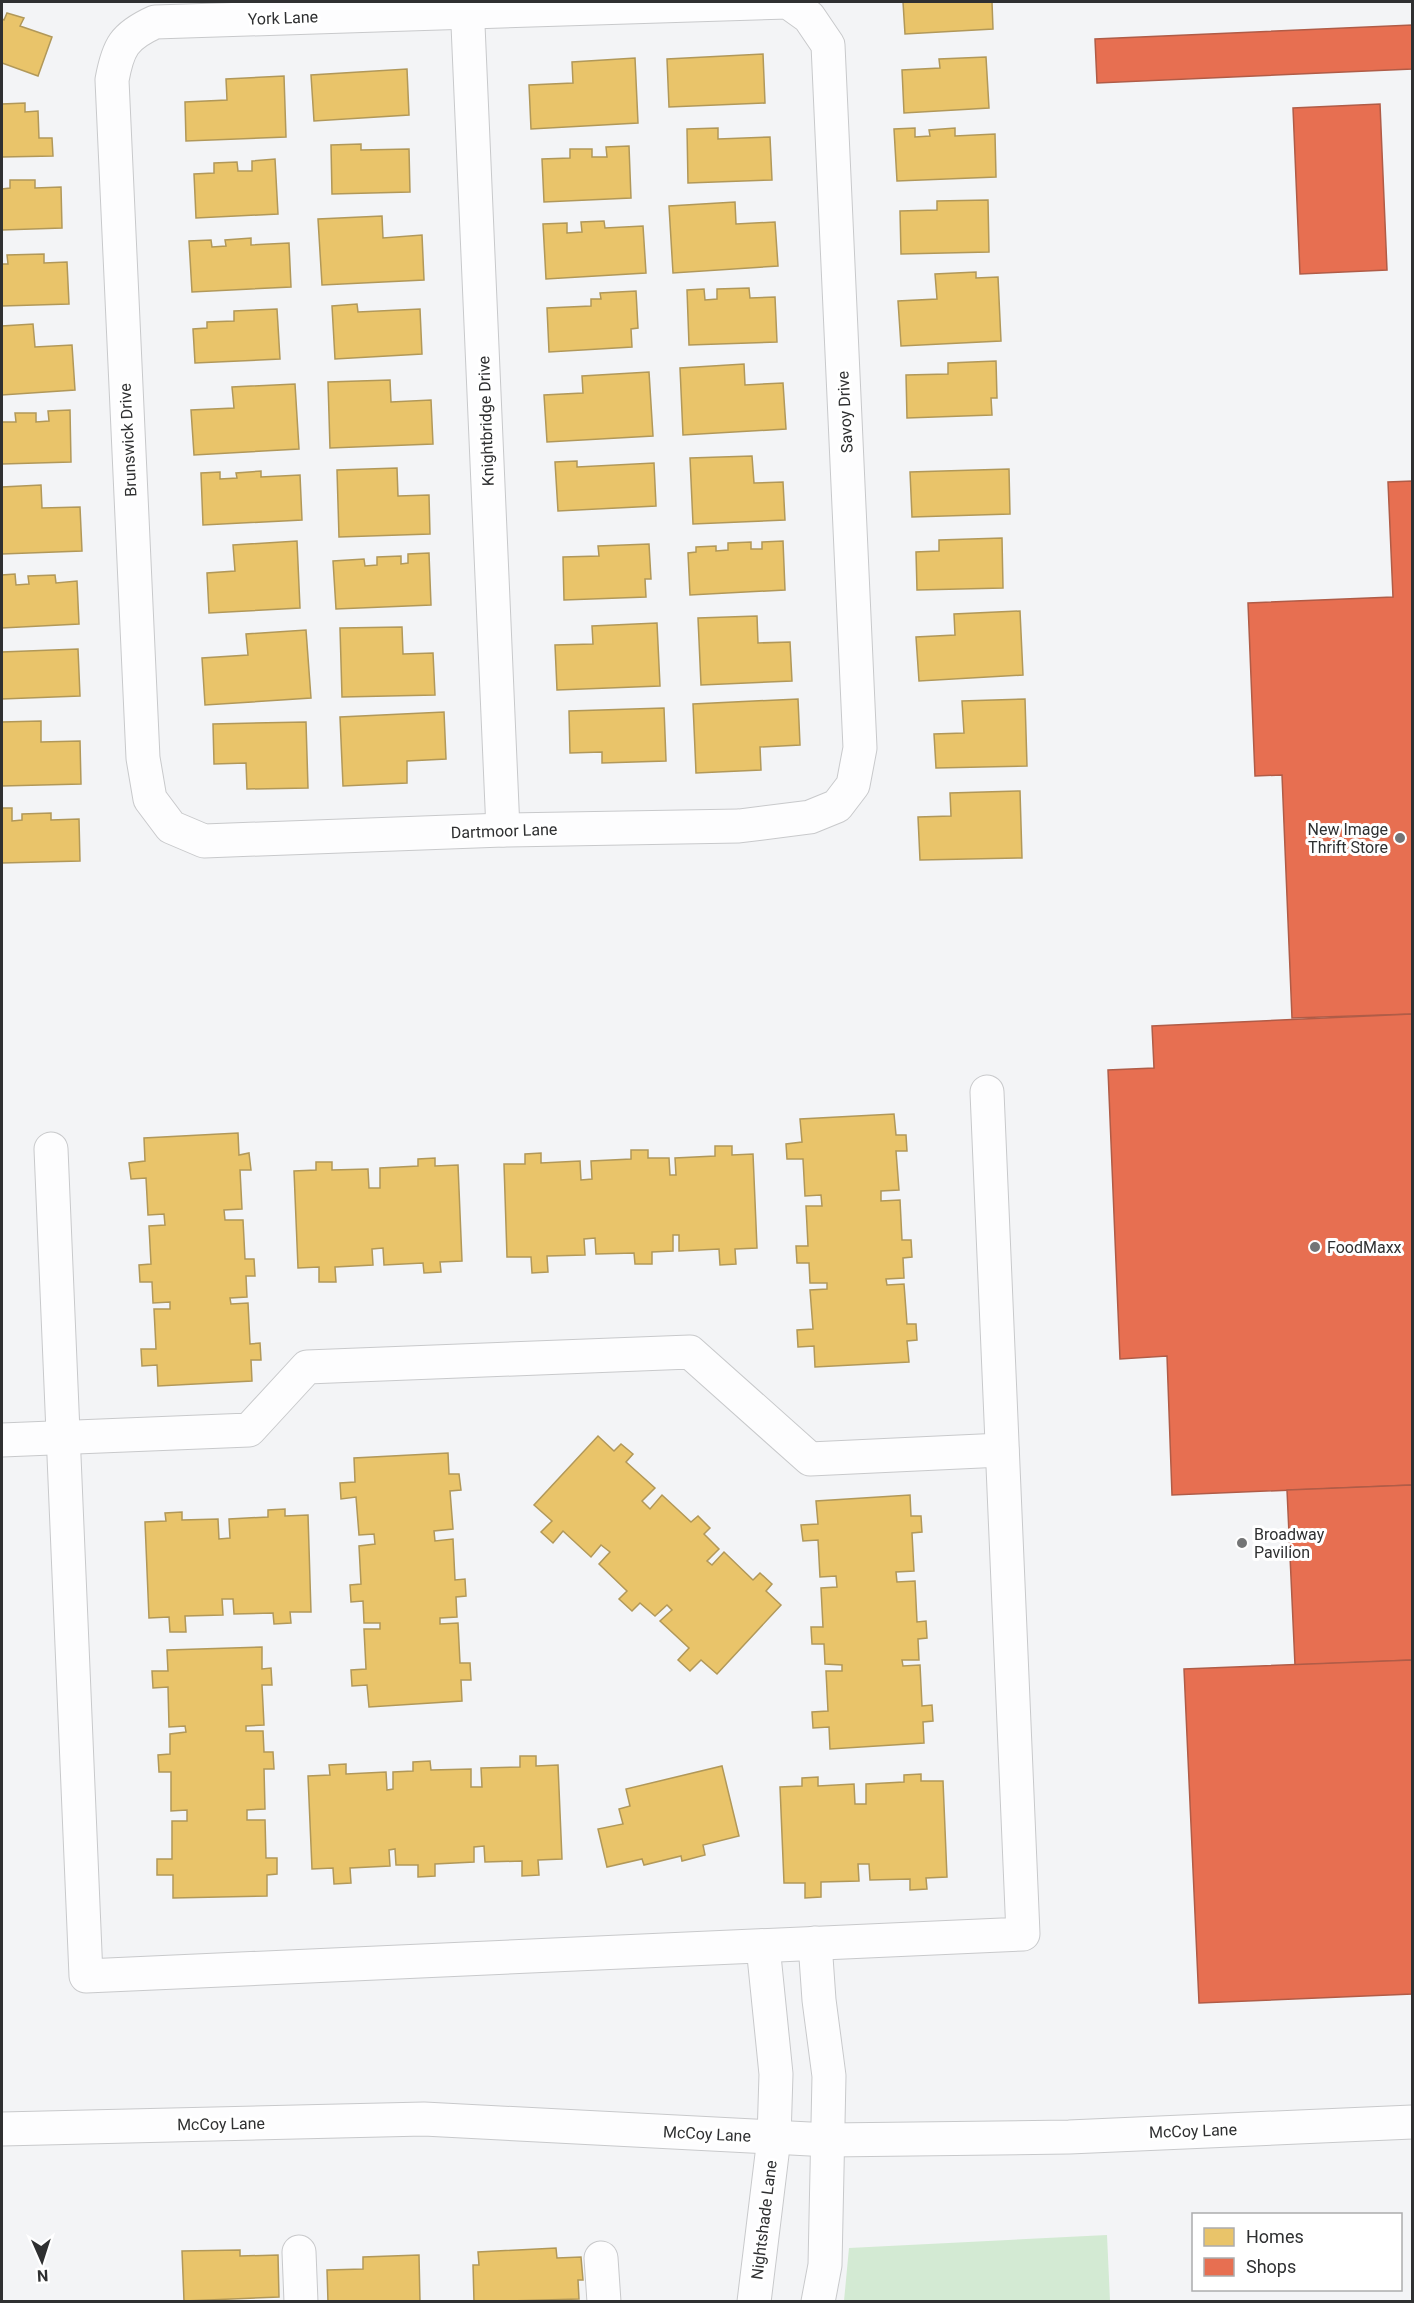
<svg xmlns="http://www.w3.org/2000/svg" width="1414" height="2303" font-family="Roboto,sans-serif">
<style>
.green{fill:#d3ead3}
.homes{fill:#e9c46a;stroke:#b19859;stroke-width:1.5}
.shops{fill:#e76f51;stroke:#b05c47;stroke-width:1.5}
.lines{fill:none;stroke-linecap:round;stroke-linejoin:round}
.minor-casing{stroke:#c8c9cb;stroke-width:35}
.minor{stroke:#fdfdfe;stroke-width:33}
.poi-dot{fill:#747576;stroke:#fff;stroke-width:2}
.labels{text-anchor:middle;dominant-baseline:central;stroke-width:6;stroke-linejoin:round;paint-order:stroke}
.street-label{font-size:16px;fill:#2f3031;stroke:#fff}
.poi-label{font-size:16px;fill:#2f3031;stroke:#fff;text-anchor:start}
</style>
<rect width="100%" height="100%" fill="#f3f4f6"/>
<path class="green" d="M1107 2235 1110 2301H844L849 2248Z"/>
<g class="homes">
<path d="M903 2H992L993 29 905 34Z"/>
<path d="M7 13 24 18 20 26 52 37 38 76 2 63V19L4 20Z"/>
<path d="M763 54 765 103 669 107 667 59Z"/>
<path d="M986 57 989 108 904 113 902 70 940 68 939 59Z"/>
<path d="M635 58 638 123 531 129 529 85 573 83 572 62Z"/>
<path d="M407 69 409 115 314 121 311 75Z"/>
<path d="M284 76 286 137 186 141 185 102 227 100 226 79Z"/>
<path d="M25 103V112L38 111 39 138H52L53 156 2 157V104Z"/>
<path d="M718 128V139L770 137 772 180 688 183 687 129Z"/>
<path d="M915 128V137L930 136 929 130 955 128V136L995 134 996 177 897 181 894 129Z"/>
<path d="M361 144V150L409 149 410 192 332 194 331 145Z"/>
<path d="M629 146 631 198 544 202 542 159 570 158V149H592V157H607L606 147Z"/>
<path d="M275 159 278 214 196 218 194 174 214 173V163L237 162 238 171H252V161Z"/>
<path d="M10 180H35V188L61 187 62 228 2 230V189L10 188Z"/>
<path d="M988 200 989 252 901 254 900 211 937 210V201Z"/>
<path d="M735 202 736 224 775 222 778 266 673 273 669 206Z"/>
<path d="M382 216 383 238 422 235 424 280 322 285 318 219Z"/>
<path d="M604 221 605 228 643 226 646 273 546 279 543 224 567 223V233L582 232 581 222Z"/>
<path d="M251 238V245L289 243 291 287 192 292 189 241 211 240 212 247 226 246 225 240Z"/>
<path d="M44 254V263L67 262 69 304 2 306V264H8L7 255Z"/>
<path d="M976 272V278L998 277 1001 341 901 346 898 301 937 299 935 274Z"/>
<path d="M749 288 750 298 775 297 777 342 689 345 687 290 704 289 705 300 717 299V289Z"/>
<path d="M636 291 638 328 631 329 632 347 549 352 547 308 591 306V299H601L600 293Z"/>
<path d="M357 304 358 312 420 309 422 354 335 359 332 306Z"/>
<path d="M277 309 280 359 195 363 193 329 207 328V322L234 321V311Z"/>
<path d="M33 324 35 347 72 345 75 390 2 395V326Z"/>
<path d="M996 361 997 398H991L992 415 907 418 906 375 948 374V363Z"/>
<path d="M744 364 745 385 783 383 786 429 683 435 680 368Z"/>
<path d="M649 372 653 436 547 442 544 395 583 393 582 376Z"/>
<path d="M390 380 391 402 431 400 433 444 330 448 328 382Z"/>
<path d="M295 384 299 449 194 455 191 410 234 408 232 387Z"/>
<path d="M70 410 71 462 2 464V422H16L15 413H36V422L49 421 48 411Z"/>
<path d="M752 456 754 483 783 482 785 520 693 524 690 458Z"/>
<path d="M577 461V467L654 463 656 506 558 511 555 462Z"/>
<path d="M397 468 398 496 429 495 430 534 339 537 337 470Z"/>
<path d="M1009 469 1010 514 912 517 910 472Z"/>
<path d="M261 471V477L300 475 302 520 203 525 201 473 220 472V479L237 478 236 473Z"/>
<path d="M41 485 42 508 80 507 82 551 2 554V487Z"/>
<path d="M1002 538 1003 588 917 590 916 552 939 551V540Z"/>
<path d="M297 541 300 608 209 613 207 573 235 571 233 545Z"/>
<path d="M783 541 785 590 690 595 688 553 696 552V547L716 546V551L728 550V543L751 542V549H762V542Z"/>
<path d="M649 544 651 579H645L646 597 564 600 563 557 599 556 598 546Z"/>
<path d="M429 553 431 605 336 609 333 561 364 559 365 566 377 565V557L401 556V564L408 563V554Z"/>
<path d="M15 574 16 585 29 584 28 576 55 575 56 583 77 581 79 624 2 628V575Z"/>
<path d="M1020 611 1023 675 919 681 916 637 955 635 954 614Z"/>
<path d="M757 616 758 643 790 642 792 681 701 685 698 618Z"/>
<path d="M657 623 660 686 557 690 555 645 593 644 592 626Z"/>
<path d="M402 627 403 654 433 653 435 695 342 697 340 628Z"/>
<path d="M306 630 311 698 205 705 202 658 248 655 246 634Z"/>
<path d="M78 649 80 696 2 699V652Z"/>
<path d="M798 699 800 745 760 747 761 770 696 773 693 704Z"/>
<path d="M1025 699 1027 766 936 768 934 734 964 733 962 701Z"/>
<path d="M664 708 666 761 602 763V752L570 753 569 711Z"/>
<path d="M444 712 446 759 407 761V783L343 786 340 717Z"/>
<path d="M41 721V742L80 741 81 784 2 786V722Z"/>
<path d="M306 722 308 788 247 789 246 763 214 764 213 724Z"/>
<path d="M1020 791 1022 858 920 860 918 817 951 816 950 793Z"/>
<path d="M2 808H12V821L22 820V814L51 813V820L79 819 80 861 2 863Z"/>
<path d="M894 1114 896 1135H906L907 1151H896L899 1190 881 1191V1201L900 1200 902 1240H911L912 1257 903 1258 904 1278 886 1279 887 1285 904 1284 907 1324H916L917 1340 907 1341 909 1362 815 1367 814 1346 798 1347 797 1330 813 1329 810 1290 827 1289V1283H810L809 1263H797L796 1246H808L806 1206H822L821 1195 805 1196 803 1159H787L786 1144 802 1142 800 1119Z"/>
<path d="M238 1133 239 1155 249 1153 251 1170H240L242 1209 224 1210 225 1220H243L245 1259H254L255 1276H246L247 1297 230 1298 231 1304 248 1303 250 1344 260 1343 261 1360H251L252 1381 158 1386 157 1365 142 1366 141 1349H156L154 1309H170V1302L153 1303 152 1282H140L139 1265 151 1264 149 1226 165 1225 164 1214 148 1215 146 1178 131 1179 129 1163 145 1161 144 1138Z"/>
<path d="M715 1146H732V1155L753 1154 757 1248 735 1249 736 1264 720 1265 719 1249 679 1251V1235H673V1251L652 1252V1264H635L634 1253 596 1254 595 1238 584 1239 585 1255 547 1256 548 1272 532 1273 531 1257H507L504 1164H525V1154L541 1153V1163L580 1161 581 1180 592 1179 591 1161 631 1159V1150H648V1158H669L670 1175H676L675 1158 715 1156Z"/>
<path d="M435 1158V1166L458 1165 462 1261 440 1262 441 1272 424 1273 423 1263 384 1265 383 1248 372 1249 373 1265 335 1267 336 1282H319V1267L298 1268 294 1171 316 1170V1162H332V1170L368 1169 369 1188H380V1168L418 1166V1159Z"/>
<path d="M598 1436 614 1451 621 1444 633 1454 626 1462 655 1488 642 1501 650 1509 662 1495 691 1522 698 1516 710 1528 704 1534 719 1549 707 1561 712 1565 724 1552 753 1580 760 1573 772 1584 766 1591 781 1605 717 1674 701 1660 690 1671 678 1660 689 1648 660 1621 672 1610 667 1605 655 1616 640 1603 632 1611 619 1599 627 1591 599 1564 610 1552 601 1545 591 1557 563 1531 553 1543 541 1532 552 1521 534 1505Z"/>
<path d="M448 1453 449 1474H459L461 1490 450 1491 453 1529 434 1531 435 1541 453 1539 455 1580 465 1579 466 1596 456 1597 457 1617 440 1618V1624L458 1623 460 1663H470L471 1680H461L462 1701 369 1707 367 1685 352 1686 351 1670 366 1669 364 1629H380V1623H364L363 1601 351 1602 350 1585 361 1584 359 1546 375 1544 374 1534 359 1535 356 1497 341 1499 340 1483 355 1482 354 1458Z"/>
<path d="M910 1495 911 1516H921L922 1532 912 1533 914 1571 896 1572 897 1582 915 1581 917 1622 926 1621 927 1638 918 1639 919 1660H902L903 1666 920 1665 922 1706 932 1705 933 1721 923 1722 924 1743 830 1749 829 1727 813 1728 812 1712 828 1711 826 1671H842V1665L825 1664 824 1644H812L811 1627H823L821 1588 837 1587 836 1576 820 1577 818 1540 803 1541 801 1525 818 1524 816 1501Z"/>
<path d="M285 1509V1516L308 1515 311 1612H290L291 1623 274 1624 273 1613 234 1614 233 1599H222L223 1615 185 1616 186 1632H170L169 1617 149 1618 145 1522 166 1521 165 1513 182 1512V1520L218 1519 219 1539 230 1538 229 1519 268 1517V1510Z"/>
<path d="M262 1647V1669L271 1668 272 1685H262L264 1725 246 1726V1731H263L264 1752H273L274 1769H264L265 1809 247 1810V1820H265L266 1858H277V1874L267 1875V1896L173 1898V1875H157V1859H172V1821H187V1810L171 1811V1772H159L158 1755 170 1754V1734L186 1732 185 1726 169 1727 168 1687 153 1688 152 1671H168L167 1650Z"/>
<path d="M520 1756H536V1766L558 1765 562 1859 538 1860 539 1875 522 1876V1861L485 1862 484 1846 474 1847V1862L435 1864V1876L418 1877V1865H396L395 1849 389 1850 390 1866 350 1868 351 1883 334 1884 333 1868 312 1869 308 1776 330 1775 329 1765 346 1764V1774L386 1772 387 1790 393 1789V1772L413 1771V1762L430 1761 431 1770 471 1769V1787H482L481 1768 520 1767Z"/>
<path d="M722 1766 739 1836 703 1845 705 1855 682 1861 681 1856 644 1865 642 1859 607 1867 598 1829 623 1824 619 1809 630 1806 626 1789Z"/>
<path d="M921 1774V1781H943L947 1877 926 1878 927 1889 910 1890V1879L870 1880 869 1864H858L859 1881 821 1882V1897L805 1898V1883H784L780 1787 802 1786V1778L818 1777V1786L854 1784 855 1804H866V1784L904 1782V1775Z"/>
<path d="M556 2248 557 2258 581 2257 583 2280H578L579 2299 474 2302 473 2265H479L478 2252Z"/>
<path d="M240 2250V2256L278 2255 279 2297 184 2301 182 2251Z"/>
<path d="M419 2255 420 2302H328L327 2270 363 2269V2257Z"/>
</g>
<g class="shops">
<path d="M1412 25V69L1097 83 1095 39Z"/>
<path d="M1380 104 1387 270 1300 274 1293 108Z"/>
<path d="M1412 481V1014L1292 1018 1282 775 1255 776 1248 603 1393 597 1388 482Z"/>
<path d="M1412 1014V1485L1172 1495 1167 1356 1120 1359 1108 1070 1154 1068 1152 1026Z"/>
<path d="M1412 1485V1660L1295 1665 1287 1490Z"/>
<path d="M1412 1660V1994L1199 2003 1184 1669Z"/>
</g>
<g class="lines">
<defs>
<g id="minor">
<path d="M467 2 503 830"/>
<path d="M788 2 809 17 828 45 860 748 853 785 837 806 810 817 739 826 503 830 204 841 171 827 150 799 143 758 112 80C118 47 124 36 155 22Z"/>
<path d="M51 1149 86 1976 1023 1934 987 1092"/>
<path d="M2 1440 249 1430 307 1367 690 1352 810 1459 1002 1450"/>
<path d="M815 1943 819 2000 829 2076 825 2265 818 2302"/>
<path d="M2 2129 424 2119 829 2140 1069 2137 1412 2122"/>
<path d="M299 2252 301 2302"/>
<path d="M601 2258 604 2302"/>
<path d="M754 2302 774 2138 776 2074 763 1946"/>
</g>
</defs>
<use href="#minor" class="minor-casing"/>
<use href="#minor" class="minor"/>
</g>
<g class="poi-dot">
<circle cx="1400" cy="838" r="6"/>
<circle cx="1315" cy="1247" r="6"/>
<circle cx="1242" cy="1543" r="6"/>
</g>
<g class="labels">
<g class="street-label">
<text transform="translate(283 18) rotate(-2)">York Lane</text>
<text transform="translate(845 412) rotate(-93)">Savoy Drive</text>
<text transform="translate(486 421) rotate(-92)">Knightbridge Drive</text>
<text transform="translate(128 440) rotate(-93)">Brunswick Drive</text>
<text transform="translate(504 831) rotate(-2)">Dartmoor Lane</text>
<text transform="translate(221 2124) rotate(-1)">McCoy Lane</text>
<text transform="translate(1193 2131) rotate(-2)">McCoy Lane</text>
<text transform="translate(707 2134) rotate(3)">McCoy Lane</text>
<text transform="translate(764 2220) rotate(-83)">Nightshade Lane</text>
</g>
<g class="poi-label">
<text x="1388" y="829" text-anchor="end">New Image<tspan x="1388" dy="18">Thrift Store</tspan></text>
<text x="1327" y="1247">FoodMaxx</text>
<text x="1254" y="1534">Broadway<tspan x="1254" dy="18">Pavilion</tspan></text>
</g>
</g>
<rect width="1414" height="2303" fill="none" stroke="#2f3031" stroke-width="6"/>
<rect x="1192" y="2213" width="210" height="78" fill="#ffffff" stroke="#acacad" stroke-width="1.5"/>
<rect x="1204" y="2228" width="30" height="18" fill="#e9c46a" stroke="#acacad" stroke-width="1.5"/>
<text x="1246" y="2243" font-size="18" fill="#2f3031">Homes</text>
<rect x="1204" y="2258" width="30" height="18" fill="#e76f51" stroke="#acacad" stroke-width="1.5"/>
<text x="1246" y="2273" font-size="18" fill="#2f3031">Shops</text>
<g transform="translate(42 2261) rotate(177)" stroke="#ffffff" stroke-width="4.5" paint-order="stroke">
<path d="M0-4.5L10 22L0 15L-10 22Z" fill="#2f3031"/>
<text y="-9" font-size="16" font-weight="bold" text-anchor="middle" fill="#2f3031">N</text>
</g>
</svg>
